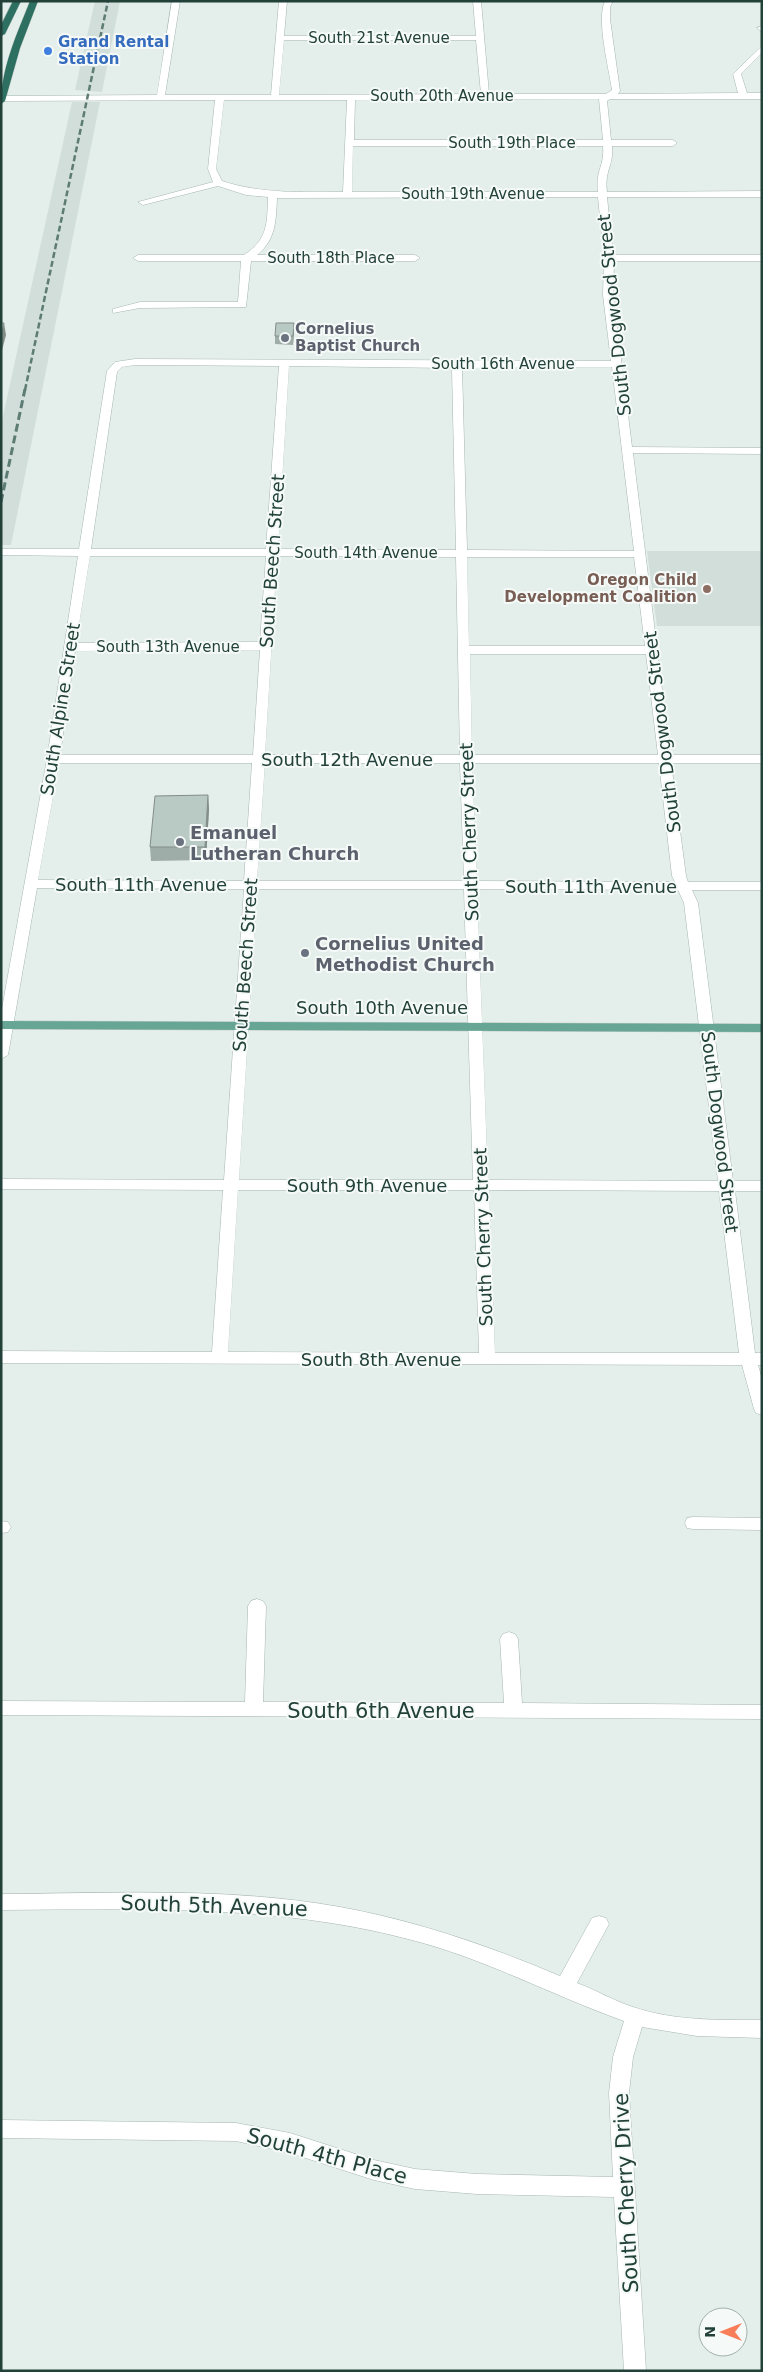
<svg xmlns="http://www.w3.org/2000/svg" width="763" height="2372" font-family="'DejaVu Sans',sans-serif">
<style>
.built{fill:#d2ded9}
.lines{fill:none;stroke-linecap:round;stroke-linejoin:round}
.minor-casing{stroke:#a6b7b1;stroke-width:1}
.major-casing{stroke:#c1cac7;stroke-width:1}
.highway-casing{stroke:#c1cac7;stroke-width:1}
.minor{fill:#fff;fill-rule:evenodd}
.major{fill:#67a694;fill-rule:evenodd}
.highway{fill:#2d6f60;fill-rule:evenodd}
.rail-far1{stroke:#5d7c73;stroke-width:2.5;stroke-dasharray:6 3;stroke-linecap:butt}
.rail{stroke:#5d7c73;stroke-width:3;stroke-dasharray:8 4;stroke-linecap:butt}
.wall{fill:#9fada8}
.shaded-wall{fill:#828d88}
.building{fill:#b9c9c3;stroke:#828d88}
.shop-dot{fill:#3f7fe0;stroke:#f5faf8;stroke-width:2}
.worship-dot{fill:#6b7280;stroke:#f5faf8;stroke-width:2}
.education-dot{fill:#8d6e63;stroke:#f5faf8;stroke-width:2}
.labels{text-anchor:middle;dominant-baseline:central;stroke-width:4;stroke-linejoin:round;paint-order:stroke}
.far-street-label{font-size:15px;fill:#224138;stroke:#f5faf8}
.far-shop-label{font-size:15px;font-weight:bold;fill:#366cbe;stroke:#f5faf8;text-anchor:start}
.far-worship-label{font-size:15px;font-weight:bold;fill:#5b616d;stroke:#f5faf8;text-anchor:start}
.far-education-label{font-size:15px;font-weight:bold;fill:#785e54;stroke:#f5faf8;text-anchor:end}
.street-label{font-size:18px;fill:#224138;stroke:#f5faf8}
.worship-label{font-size:18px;font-weight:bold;fill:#5b616d;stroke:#f5faf8;text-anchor:start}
.near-street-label{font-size:21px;fill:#224138;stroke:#f5faf8}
</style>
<rect width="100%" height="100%" fill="#e4eeea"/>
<g class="built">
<path d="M95 1H120L102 92 75 90Z"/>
<path d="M72 102H100L11 545H1V425Z"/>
<path d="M647 551H762V626H657Z"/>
</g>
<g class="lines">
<defs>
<g id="minor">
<path d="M172 1H180L165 95H271L279 1H287L284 36H476L473 1H481L489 94H606L612 90C609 69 596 19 605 1H613L610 7V19L620 91 618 94 738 93 733 74 762 46V53L741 74 747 93H762V99H610L607 101 611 140H673L677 143 673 146H612C614 166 604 170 607 192L762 191V197H607L613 255H762V261H614L613 295 632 447 762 448V454L633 453 670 755H762V763H671L686 876 688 882H762V890H692L698 903 733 1181H762V1191H735L755 1353H762V1365H758L762 1379V1415L756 1413 754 1409 742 1365 1 1363V1351L212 1352 223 1190 1 1189V1179L224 1180 244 889 37 888 8 1055 1 1059V1014L47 759 78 556 1 555V549H79L107 371 115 362 135 359 611 361 603 295 604 258 598 197 277 198C276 220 276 240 257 255H415L420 258 415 261H251L246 307 140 308 113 313V309L140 302H238L241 261H138L133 258 138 255H244C268 239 267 224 268 197L246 195 218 186 143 205 138 202 213 182 208 169 215 100 2 101 1 96 157 95ZM284 40H476L481 94 279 95ZM599 99 603 140H354L355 100ZM224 100H347L343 192C301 192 262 194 222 181L216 169ZM353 146H603C605 166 595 170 598 192H352ZM135 365 279 366 266 549H91L117 372 122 367ZM289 366 452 368 456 550 278 549ZM612 367 634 551 467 550 462 368ZM90 556H266L260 642 76 643ZM277 556 456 557 460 755H265ZM467 557H634L645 646H469ZM260 650 253 755H60L75 651ZM470 654H646L658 755H472ZM59 763H252L244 881 38 880ZM265 763H460L464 881H257ZM472 763H659L672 876 675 882 477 881ZM257 889H464L473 1180H239ZM477 889 678 890 684 903 718 1181 488 1180ZM238 1190H474L479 1353 228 1352ZM489 1190 719 1191 739 1353H495Z"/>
<path d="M761 26H762V32L757 28Z"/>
<path d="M693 1517 762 1518V1530L693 1529 687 1528 685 1523 687 1518Z"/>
<path d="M1 1521 8 1522 11 1527 8 1532 2 1533Z"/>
<path d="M257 1599 263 1601 266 1606 263 1702 504 1703 500 1639 503 1634 509 1632 515 1634 518 1639 522 1703 762 1705V1719L1 1715V1701L245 1702 248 1606 251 1601Z"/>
<path d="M1 1894C114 1893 229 1887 340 1907 417 1921 489 1946 560 1976L592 1918 599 1916 606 1918 609 1924 577 1983C596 1990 614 2001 633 2007 674 2021 719 2020 762 2020V2038L697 2036 642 2027 633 2057 629 2093 646 2371H624L614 2197 477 2194 415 2189 374 2180 290 2153 236 2141 1 2138V2120L236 2123 290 2133 374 2160 415 2169 477 2174 613 2177 609 2093 613 2057 624 2021C551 1995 484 1958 408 1939 275 1904 138 1909 1 1910Z"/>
</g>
<path id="major" d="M1 1021 762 1024V1032L1 1029Z"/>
<g id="highway">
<path d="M13 1H21L5 34 1 36V25Z"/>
<path d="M30 1H38L20 48 5 101 1 104C1 68 17 34 30 1Z"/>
</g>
</defs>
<use href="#minor" class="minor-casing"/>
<use href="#major" class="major-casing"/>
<use href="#highway" class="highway-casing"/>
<use href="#minor" class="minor"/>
<use href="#major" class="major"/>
<use href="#highway" class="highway"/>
<path class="rail-far1" d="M25 390 108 1"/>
<path class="rail" d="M1 502 25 389"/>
</g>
<g class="wall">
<path d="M294 323 293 345 275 344V336Z"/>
<path d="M208 795 209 809 206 860 151 861 150 847Z"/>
</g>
<g class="shaded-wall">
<path d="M4 323 6 335 1 354V337Z"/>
<path d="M294 323V331L293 345V336Z"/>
<path d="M208 795 209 809 206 860 205 847Z"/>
</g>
<g class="building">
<path d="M1 323H4L1 337Z"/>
<path d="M276 323H294L293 336H275Z"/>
<path d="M208 795 205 847H150L155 796Z"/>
</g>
<circle class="shop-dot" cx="48" cy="51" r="5"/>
<g class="worship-dot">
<circle cx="285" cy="338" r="5"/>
<circle cx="180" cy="842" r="5"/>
<circle cx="305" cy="953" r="5"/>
</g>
<circle class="education-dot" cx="707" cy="589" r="5"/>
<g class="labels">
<g class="far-street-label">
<text x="379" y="38">South 21st Avenue</text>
<text x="442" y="96">South 20th Avenue</text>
<text x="512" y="143">South 19th Place</text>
<text x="473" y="194">South 19th Avenue</text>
<text x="331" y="258">South 18th Place</text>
<text x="503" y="364">South 16th Avenue</text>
<text x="366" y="553">South 14th Avenue</text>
<text x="168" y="647">South 13th Avenue</text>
</g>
<g class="far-shop-label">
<text x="58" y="42">Grand Rental<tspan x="58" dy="17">Station</tspan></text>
</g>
<g class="far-worship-label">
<text x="295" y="329">Cornelius<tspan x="295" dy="17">Baptist Church</tspan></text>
</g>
<g class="far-education-label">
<text x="697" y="580">Oregon Child<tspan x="697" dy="17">Development Coalition</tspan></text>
</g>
<g class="street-label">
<text transform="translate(614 315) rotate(-96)">South Dogwood Street</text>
<text transform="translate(272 561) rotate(-86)">South Beech Street</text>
<text transform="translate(60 709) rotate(-81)">South Alpine Street</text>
<text transform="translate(662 732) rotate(-97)">South Dogwood Street</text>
<text x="347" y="759">South 12th Avenue</text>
<text transform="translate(469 832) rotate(-92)">South Cherry Street</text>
<text x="141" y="884">South 11th Avenue</text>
<text x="591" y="886">South 11th Avenue</text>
<text transform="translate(245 965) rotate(-86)">South Beech Street</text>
<text x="382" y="1007">South 10th Avenue</text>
<text transform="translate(720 1132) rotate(83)">South Dogwood Street</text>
<text x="367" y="1185">South 9th Avenue</text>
<text transform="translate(483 1237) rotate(-92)">South Cherry Street</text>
<text x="381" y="1359">South 8th Avenue</text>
</g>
<g class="worship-label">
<text x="190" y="832">Emanuel<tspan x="190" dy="21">Lutheran Church</tspan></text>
<text x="315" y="943">Cornelius United<tspan x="315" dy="21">Methodist Church</tspan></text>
</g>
<g class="near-street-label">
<text x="381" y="1711">South 6th Avenue</text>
<text transform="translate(214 1906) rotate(2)">South 5th Avenue</text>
<text transform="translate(327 2156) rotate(15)">South 4th Place</text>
<text transform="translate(626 2193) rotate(-93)">South Cherry Drive</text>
</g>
</g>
<rect width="763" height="2372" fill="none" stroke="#224138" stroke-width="5"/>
<g transform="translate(723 2332) rotate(270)"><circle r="24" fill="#f5faf8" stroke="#a1b0ab"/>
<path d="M0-4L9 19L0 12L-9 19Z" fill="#f87d59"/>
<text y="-8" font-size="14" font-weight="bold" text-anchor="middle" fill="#224138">N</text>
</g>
</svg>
